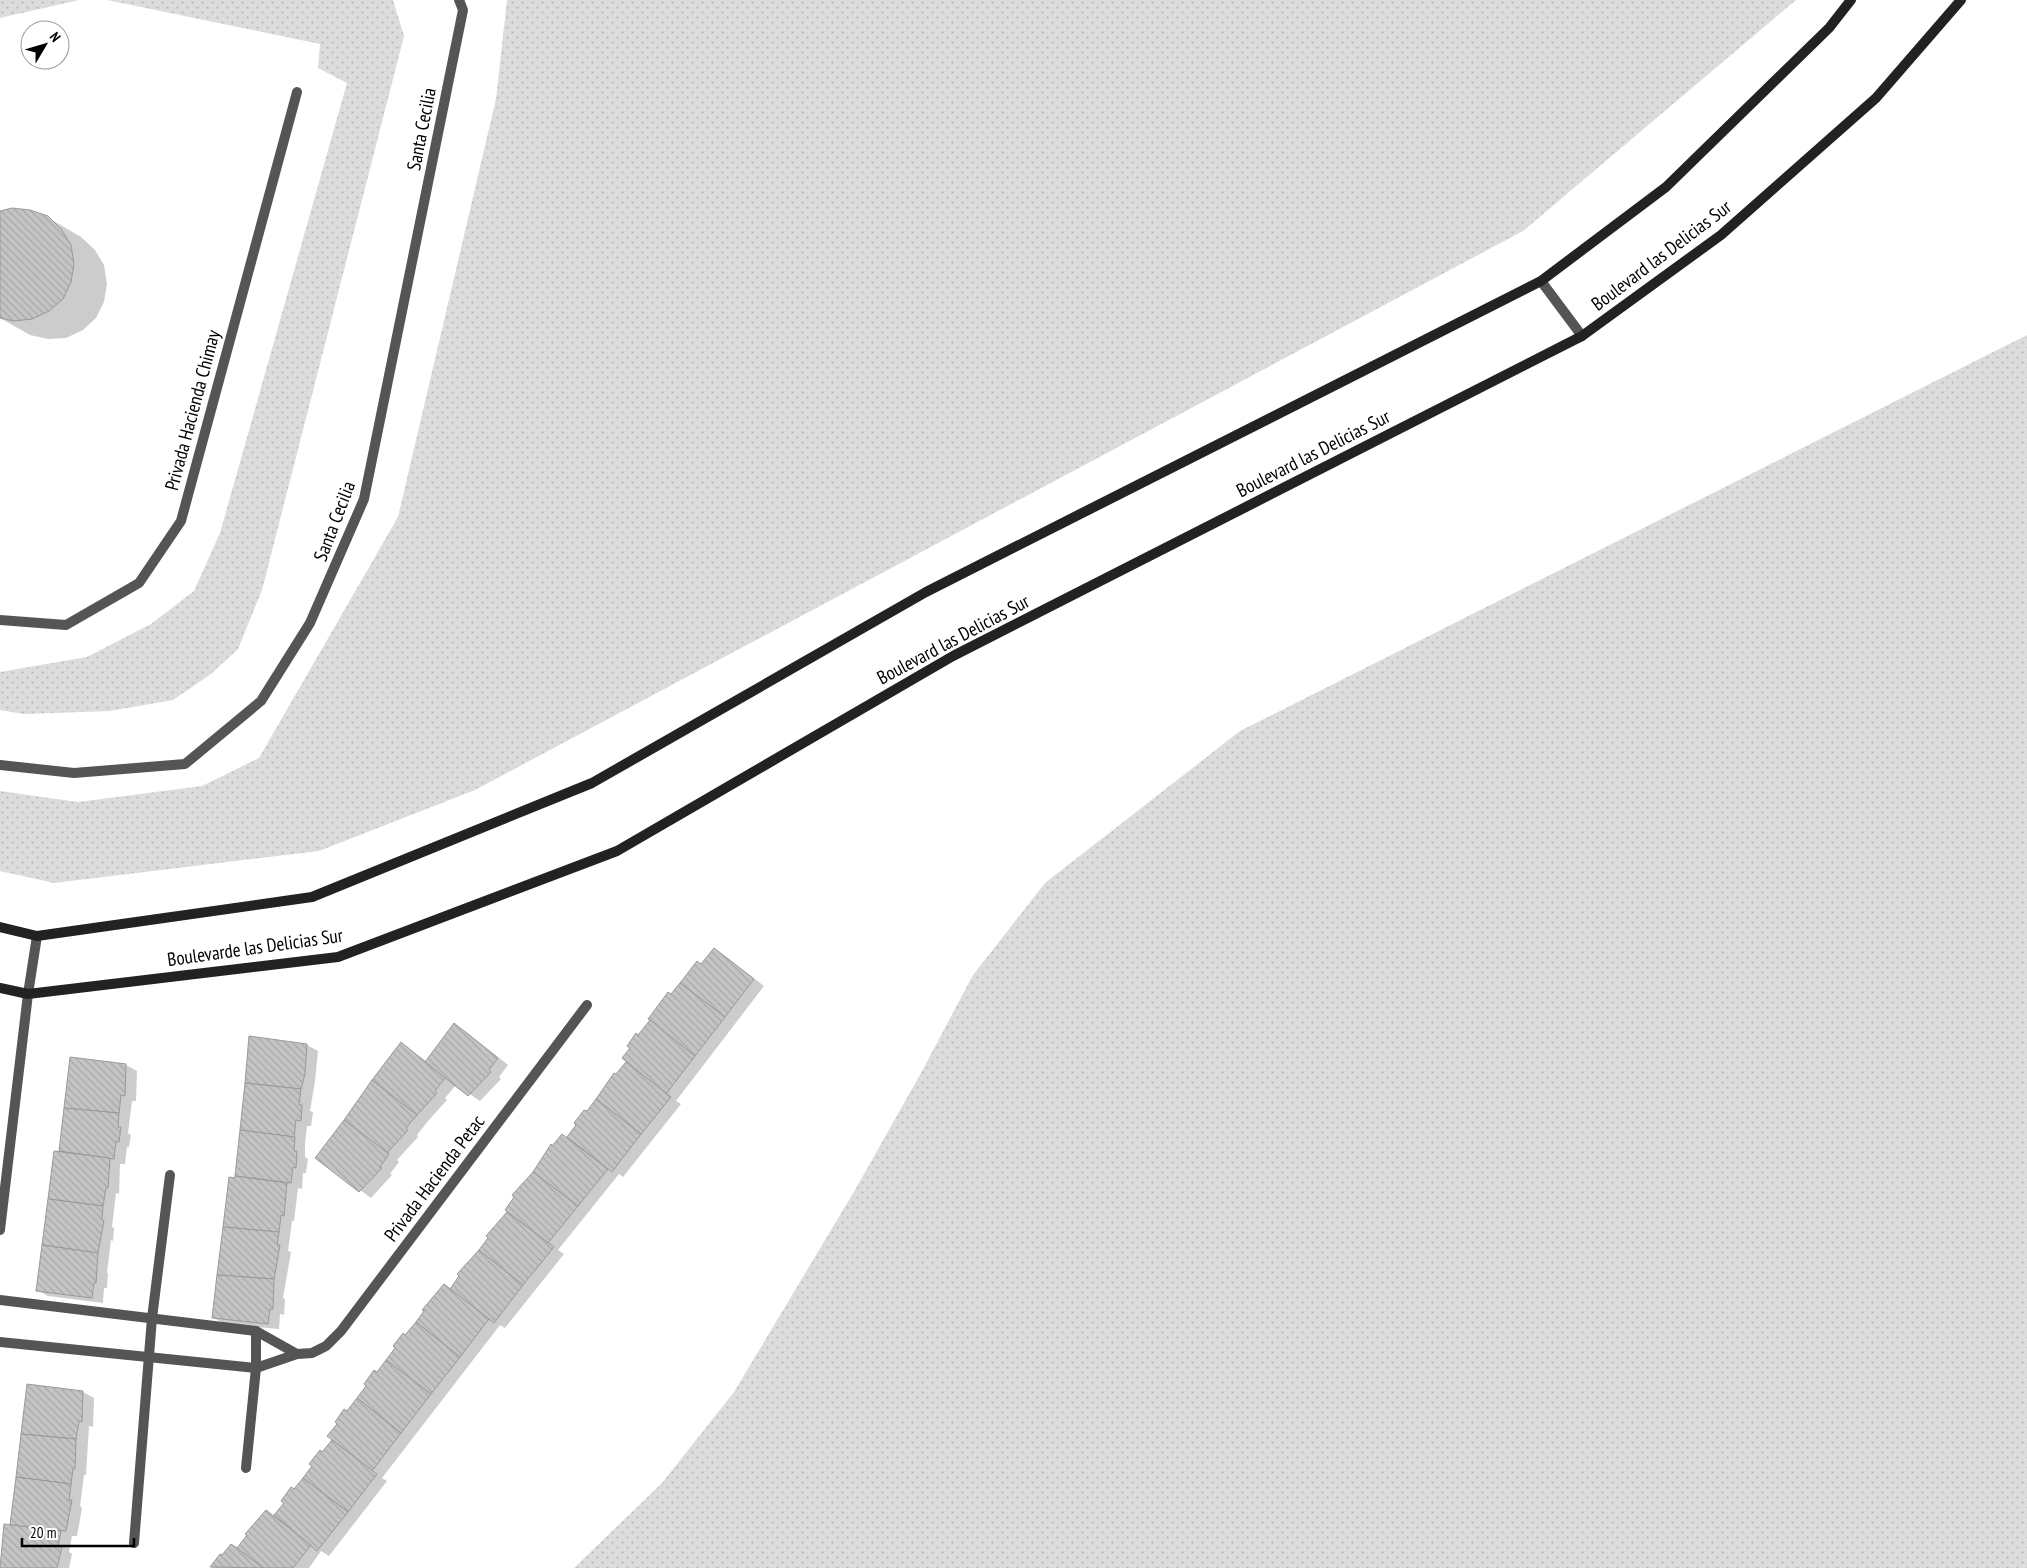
<svg xmlns="http://www.w3.org/2000/svg" width="2027" height="1568" viewBox="0 0 2027 1568" font-family="'PT Sans Narrow',sans-serif">
	<defs>
		<pattern id="grass-dots" width="8" height="8" patternUnits="userSpaceOnUse" patternTransform="scale(1.25)"><rect width="8" height="8" fill="#dcdcdc"/><path d="M2 2h.1M6 6h.1" fill="none" stroke="#bbb" stroke-width="1.8" stroke-linecap="round"/></pattern>
		<pattern id="building-back-hatch" width="6" height="6" patternUnits="userSpaceOnUse" patternTransform="scale(1.25)"><rect width="6" height="6" fill="#c4c4c4"/><path d="M-1 5l2 2M0 0l6 6M5-1l2 2" fill="none" stroke="#a7a7a7"/></pattern>
	</defs>
	<rect width="100%" height="100%" fill="#fff"/>
	<g fill="url(#grass-dots)">
		<polygon points="0,0 79,0 0,18"/>
		<polygon points="107,0 393,0 404,36 262,590 238,649 211,674 173,700 110,711 24,714 0,710 0,672 87,657 151,624 194,591 220,533 347,83 318,68 320,44"/>
		<polygon points="507,0 1796,0 1523,231 475,790 319,851 54,883 0,871 0,791 78,802 202,786 259,758 398,517 496,99"/>
		<polygon points="2027,335 2027,1568 574,1568 662,1483 734,1392 855,1190 921,1073 973,975 1045,883 1240,731"/>
	</g>
	<g fill="#0003">
		<polygon points="0,213 47,217 81,237 95,250 104,265 107,284 104,302 96,318 83,330 66,338 48,339 30,335 0,318"/>
		<polygon points="725,956 764,986 676,1101 681,1104 623,1177 619,1174 558,1250 564,1254 505,1328 500,1325 382,1478 387,1481 329,1556 321,1551 309,1568 212,1568 220,1556 223,1557 238,1549 266,1511 275,1516 333,1439 347,1413 417,1323 433,1297 435,1298 451,1289 490,1238 488,1236 509,1212 516,1197 513,1195 522,1184 524,1185 562,1135 568,1138 628,1062 639,1036 672,996 702,965"/>
		<polygon points="455,1025 465,1031 508,1065 499,1077 501,1079 480,1101 456,1085 445,1098 447,1100 428,1121 417,1135 418,1137 397,1160 399,1162 390,1174 392,1175 371,1198 317,1158 402,1043 427,1062"/>
		<polygon points="251,1038 307,1045 318,1051 315,1081 310,1111 313,1112 311,1126 307,1126 305,1143 305,1157 308,1159 306,1173 303,1173 302,1189 298,1188 294,1221 292,1221 288,1251 291,1252 283,1298 285,1299 284,1315 280,1314 279,1329 225,1324 214,1318 236,1179"/>
		<polygon points="71,1058 126,1065 137,1071 136,1101 132,1101 128,1133 131,1135 129,1147 127,1147 125,1164 120,1164 119,1194 116,1193 112,1227 114,1228 113,1241 111,1240 107,1273 108,1273 107,1288 104,1288 103,1303 48,1296 37,1290 60,1152"/>
		<polygon points="83,1392 94,1398 93,1427 89,1426 86,1475 84,1475 80,1506 82,1508 77,1536 72,1536 69,1552 72,1554 69,1568 1,1568 11,1526"/>
	</g>
	<g fill="url(#building-back-hatch)" stroke="#999">
		<polygon points="12,208 30,210 48,216 61,229 71,245 74,264 71,282 63,299 49,311 32,319 14,321 0,318 0,211"/>
		<polygon points="714,948 754,979 725,1017 680,983 697,961 701,964"/>
		<polygon points="680,983 725,1017 695,1056 648,1019 668,992 671,994"/>
		<polygon points="650,1020 695,1056 666,1094 622,1058 630,1048 627,1046 636,1033 638,1035"/>
		<polygon points="454,1023 498,1058 489,1070 491,1072 468,1096 425,1062"/>
		<polygon points="249,1036 307,1044 305,1074 301,1089 245,1083"/>
		<polygon points="401,1042 445,1078 435,1091 437,1093 417,1115 372,1080"/>
		<polygon points="70,1057 126,1064 125,1096 121,1095 119,1113 64,1108"/>
		<polygon points="626,1062 671,1097 641,1134 596,1099 614,1073 616,1074"/>
		<polygon points="372,1080 417,1115 406,1128 408,1130 387,1153 344,1120"/>
		<polygon points="245,1083 301,1089 299,1105 302,1105 301,1121 296,1120 294,1137 240,1130"/>
		<polygon points="596,1099 641,1134 612,1172 567,1137 576,1125 574,1123 584,1110 587,1111"/>
		<polygon points="64,1108 119,1113 118,1127 121,1127 119,1142 116,1141 114,1159 59,1151"/>
		<polygon points="344,1120 389,1154 380,1167 382,1168 359,1192 315,1158"/>
		<polygon points="240,1130 295,1137 294,1151 297,1151 296,1168 293,1167 291,1183 235,1176"/>
		<polygon points="562,1134 608,1169 578,1206 533,1172 551,1144 552,1146"/>
		<polygon points="54,1151 110,1158 108,1188 106,1188 103,1206 48,1199"/>
		<polygon points="533,1172 578,1206 548,1243 505,1210 514,1197 512,1195"/>
		<polygon points="235,1176 287,1183 284,1216 281,1215 279,1232 223,1227 229,1177 235,1178"/>
		<polygon points="48,1199 103,1206 102,1220 104,1221 98,1253 42,1245"/>
		<polygon points="507,1212 554,1247 523,1285 479,1250 488,1238 486,1236"/>
		<polygon points="223,1227 279,1232 277,1245 280,1245 274,1279 217,1275"/>
		<polygon points="42,1245 98,1253 96,1283 94,1283 92,1298 36,1291"/>
		<polygon points="479,1250 523,1285 494,1323 450,1289 459,1276 457,1274"/>
		<polygon points="217,1275 274,1279 273,1309 270,1309 268,1324 212,1318"/>
		<polygon points="444,1284 489,1319 460,1357 416,1322 424,1311 422,1310"/>
		<polygon points="416,1322 460,1357 431,1394 386,1360 395,1348 393,1346 403,1333 405,1335"/>
		<polygon points="386,1360 431,1394 401,1433 357,1398 366,1386 364,1384 374,1370 377,1372"/>
		<polygon points="27,1384 83,1391 82,1422 79,1421 76,1439 21,1434"/>
		<polygon points="357,1398 401,1433 372,1471 327,1436 337,1424 335,1422 344,1409 347,1411"/>
		<polygon points="21,1434 76,1439 75,1469 73,1469 71,1484 16,1477"/>
		<polygon points="332,1440 377,1474 348,1512 303,1478 312,1466 309,1464 320,1450 322,1452"/>
		<polygon points="16,1477 71,1484 69,1500 72,1500 66,1531 10,1525"/>
		<polygon points="303,1478 348,1512 317,1551 274,1515 284,1503 281,1501 291,1487 294,1489"/>
		<polygon points="266,1510 311,1545 293,1568 263,1568 237,1548 247,1535 245,1534"/>
		<polygon points="4,1524 61,1531 58,1547 62,1547 57,1568 0,1568"/>
		<polygon points="231,1544 237,1548 263,1568 210,1567 220,1554 222,1555"/>
	</g>
	<g fill="none" stroke-linecap="round" stroke-linejoin="round">
		<g stroke="#555" stroke-width="10">
			<polyline points="1541,281 1582,336"/>
			<polyline points="0,620 66,625 139,583 181,521 297,92"/>
			<polyline points="0,765 74,773 185,764 261,701 310,623 364,499 463,10 459,0"/>
			<polyline points="0,1230 28,994 37,936"/>
			<polyline points="0,1300 256,1331 297,1354"/>
			<polyline points="0,1342 256,1368 297,1354 312,1353 326,1346 341,1331 587,1005"/>
			<polyline points="246,1468 256,1368 256,1331"/>
			<polyline points="134,1543 152,1318 170,1175"/>
		</g>
		<g stroke="#222" stroke-width="10">
			<polyline points="0,927 37,936 312,897 592,783 926,592 1541,281 1666,187 1829,28 1851,0"/>
			<polyline points="0,988 28,994 338,957 617,851 953,656 1582,336 1721,235 1876,98 1961,0"/>
		</g>
	</g>
	<g text-anchor="middle" dominant-baseline="central" stroke-width="5" stroke-linejoin="round" paint-order="stroke">
		<g font-size="19" fill="#000" stroke="#fff">
			<text transform="translate(421 129) rotate(-79)">Santa Cecilia</text>
			<text transform="translate(1661 255) rotate(-37)">Boulevard las Delicias Sur</text>
			<text transform="translate(192 410) rotate(-75)">Privada Hacienda Chimay</text>
			<text transform="translate(1313 453) rotate(-27)">Boulevard las Delicias Sur</text>
			<text transform="translate(334 521) rotate(-69)">Santa Cecilia</text>
			<text transform="translate(953 639) rotate(-28)">Boulevard las Delicias Sur</text>
			<text transform="translate(255 947) rotate(-8)">Boulevarde las Delicias Sur</text>
			<text transform="translate(434 1178) rotate(-53)">Privada Hacienda Petac</text>
		</g>
	</g>
	<g transform="translate(45 45) rotate(52)"><circle r="24" fill="#ffffff" stroke="#999999"/>
	<path d="M0-4L9 19L0 12L-9 19Z" fill="#000000"/>
	<text y="-8" font-size="14" font-weight="bold" text-anchor="middle" fill="#000000">N</text>
	</g>
	<path d="M22 1538v8h112v-8" fill="none" stroke="#000000" stroke-width="2.5"/>
	<text x="30" y="1538" font-size="15" fill="#000000" stroke="#ffffff" stroke-width="4" paint-order="stroke">20 m</text>
</svg>
